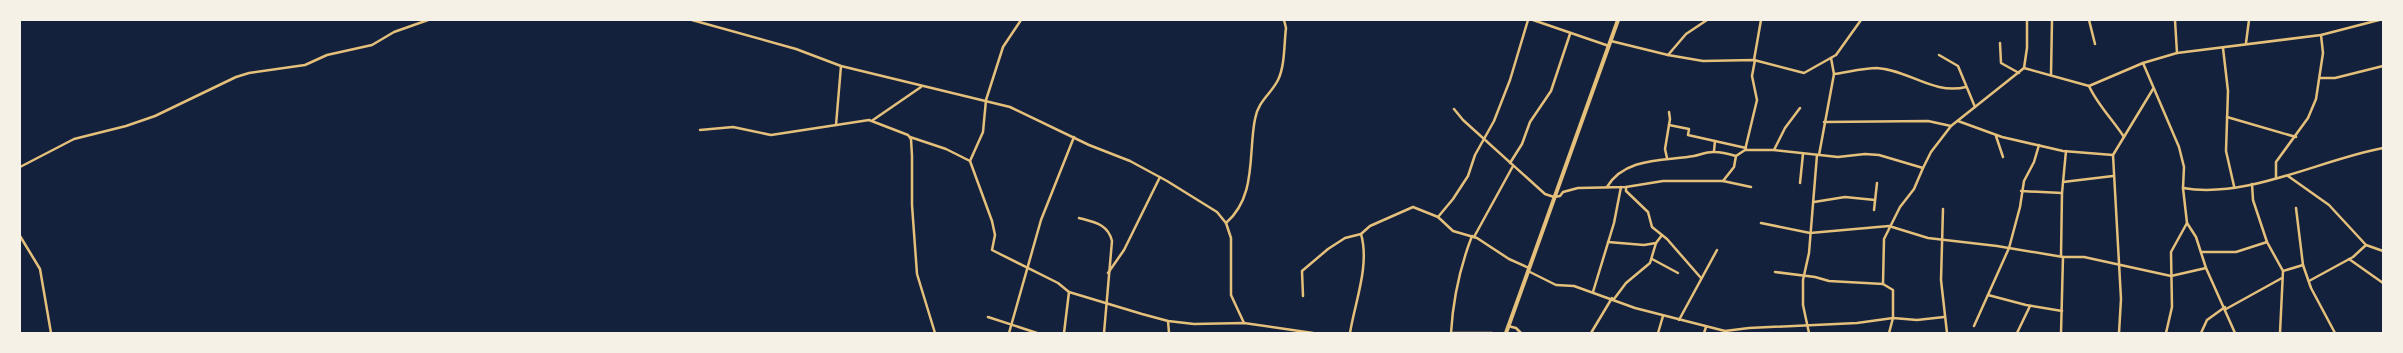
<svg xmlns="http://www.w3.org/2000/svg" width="2403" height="353" viewBox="0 0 2403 353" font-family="'Fira Sans Condensed',sans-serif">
	<rect width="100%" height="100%" fill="#14213d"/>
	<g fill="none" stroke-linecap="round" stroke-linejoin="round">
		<g stroke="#e5c07b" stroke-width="2.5">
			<polyline points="692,20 796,49 841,66 1010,107 1089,145 1130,161 1167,181 1217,212 1226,223 1231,238 1231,295 1244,323"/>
			<polyline points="1021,20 1003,47 986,100 983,132 970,161 992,221 995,235 992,250 1058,283 1069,292 1142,314 1168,321 1194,324 1244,323 1313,333"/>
			<polyline points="1533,20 1609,46"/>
			<polyline points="2089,20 2095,44"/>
			<polyline points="2175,20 2177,53"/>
			<polyline points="1611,41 1668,55 1703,61 1754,60 1804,73 1836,55 1861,20"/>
			<polyline points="2000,43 2001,63 2019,73"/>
			<polyline points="2246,43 2249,20"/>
			<polyline points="2223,48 2228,91 2226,151 2234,186"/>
			<polyline points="1668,55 1686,34 1707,20"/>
			<polyline points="1939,55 1958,66 1975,107"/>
			<polyline points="1754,60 1761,20"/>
			<polyline points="2143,63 2179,147 2184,167 2183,188 2187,223 2171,252 2172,307 2166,333"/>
			<polyline points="2024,68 2027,48 2027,20"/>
			<path d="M 1834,74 C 1848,72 1864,68 1877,68 C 1909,70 1933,95 1966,87"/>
			<polyline points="2051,75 2052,20"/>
			<polyline points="2320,78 2335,78 2383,66"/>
			<path d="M 2089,86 C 2097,104 2113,120 2124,137"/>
			<polyline points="1454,109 1463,120 1545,194 1554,197 1560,196 1563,192 1578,188 1626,187 1663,181 1723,181 1751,187"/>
			<polyline points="2227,117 2296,137"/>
			<polyline points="873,120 921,87"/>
			<polyline points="1958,121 2002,137 2063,151 2113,155"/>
			<polyline points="1824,122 1928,121 1951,126"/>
			<polyline points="836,125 841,66"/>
			<polyline points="1669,125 1689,129 1688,135 1746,148"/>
			<polyline points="700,130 733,127 771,135 869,120 908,135 911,139 912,156 912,205 917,274 935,333"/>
			<polyline points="1996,136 2003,157"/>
			<polyline points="910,137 946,149 970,161"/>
			<polyline points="1745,150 1774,150 1838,157 1865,154 1879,155 1923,168 1931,152 1951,126 2024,68 2089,86 2143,63 2177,53 2321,35 2379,20"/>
			<polyline points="1774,150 1785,128 1800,108"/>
			<polyline points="1714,151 1715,141"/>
			<polyline points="1819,155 1834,74 1831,58"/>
			<polyline points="1667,158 1665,149 1670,119 1669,112"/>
			<polyline points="1510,163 1522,144 1530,122 1551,91 1570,34"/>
			<polyline points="20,167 74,139 126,126 155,116 236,77 249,73 305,65 327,55 372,45 394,32 428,20"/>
			<polyline points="2288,176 2329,205 2366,245 2383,251"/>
			<polyline points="2276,178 2276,162 2308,118 2316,99 2323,53 2321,35"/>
			<polyline points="1723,181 1734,167 1736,156"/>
			<polyline points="2063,182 2113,176"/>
			<polyline points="1800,183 1803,154"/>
			<polyline points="2252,184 2253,200 2267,242 2283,271 2280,333"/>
			<path d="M 1607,187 C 1625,157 1664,161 1694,156 C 1700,155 1708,151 1715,152 C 1722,152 1729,154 1736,156 L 1745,150 L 1757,100 L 1752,76 L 1755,60"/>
			<polyline points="1626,187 1626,191 1648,212 1652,227 1667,239 1701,278"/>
			<path d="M 2183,188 C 2248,199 2319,160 2383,148"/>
			<polyline points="2021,191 2062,193"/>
			<polyline points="1814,202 1845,197 1875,200"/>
			<polyline points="2296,208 2303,265 2311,288 2335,333"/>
			<polyline points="1943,209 1941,280 1947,333"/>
			<polyline points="1874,210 1877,183"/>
			<polyline points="1438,217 1453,199 1468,176 1475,155 1494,121 1510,80 1528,20"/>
			<path d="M 1079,218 C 1094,222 1108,224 1112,241 L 1104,333"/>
			<path d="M 1226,223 C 1257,196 1248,154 1255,119 C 1258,101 1271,94 1278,80 C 1285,66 1284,44 1286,28 L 1284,20"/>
			<polyline points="1761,223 1810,233 1889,226 1928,238 1997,246 2063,257 2084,257 2171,276 2206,268"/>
			<polyline points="2187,223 2196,237 2206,268 2235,333"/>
			<polyline points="20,236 40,269 51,333"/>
			<polyline points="1474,237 1513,166"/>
			<polyline points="1608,242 1644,245 1656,243 1662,235"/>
			<polyline points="2201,252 2236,252 2267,242"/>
			<polyline points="2061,256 2062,193 2066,151"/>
			<polyline points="1652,259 1678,273"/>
			<polyline points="2349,259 2383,283"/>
			<polyline points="1528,271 1556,285 1574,286 1635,308 1725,331 1749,328 1857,323 1893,318 1917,320 1944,317"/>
			<polyline points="2283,271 2303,265"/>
			<polyline points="1775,272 1815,277 1829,281 1883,284 1893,290 1893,318 1889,333"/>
			<polyline points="1108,273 1124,250 1160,177"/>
			<polyline points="2309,281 2353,257 2366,245"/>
			<polyline points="1883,284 1884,239 1900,207 1914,189 1923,168"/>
			<polyline points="1593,292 1614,223 1621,187"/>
			<polyline points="1988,295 2026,305 2062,311"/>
			<polyline points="1303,296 1302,271 1328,249 1345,238 1361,234 1370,226 1413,207 1438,217 1453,231 1477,238 1509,259 1529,268"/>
			<polyline points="1614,299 1626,283 1650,263 1656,243"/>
			<polyline points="2226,309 2282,278"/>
			<polyline points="988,317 1037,333"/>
			<polyline points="1679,320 1717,250"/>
			<polyline points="1168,321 1169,333"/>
			<polyline points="1508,326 1516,328 1521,333"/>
			<polyline points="1974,326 2009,248 2020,207 2024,181 2034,162 2039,145"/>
			<polyline points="1009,333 1041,220 1074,137"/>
			<polyline points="1064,333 1069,292"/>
			<path d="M 1350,333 C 1355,302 1370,265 1361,234"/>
			<path d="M 1451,333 C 1453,300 1460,267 1472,236"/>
			<polyline points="1451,333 1492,333"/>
			<polyline points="1591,333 1612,298"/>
			<polyline points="1658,333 1663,316"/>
			<polyline points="1704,333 1706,327"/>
			<polyline points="1809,333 1803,305 1803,280 1809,253 1817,155"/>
			<polyline points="2017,333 2030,306"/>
			<polyline points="2061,333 2063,257"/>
			<polyline points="2119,333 2121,299 2113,155 2153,89"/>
			<polyline points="2201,333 2207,320 2225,307"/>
		</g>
		<polyline stroke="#e5c07b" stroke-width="4" points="1506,333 1618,20"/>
	</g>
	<rect width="2403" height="353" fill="none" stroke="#f6f1e7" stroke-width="42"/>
</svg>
